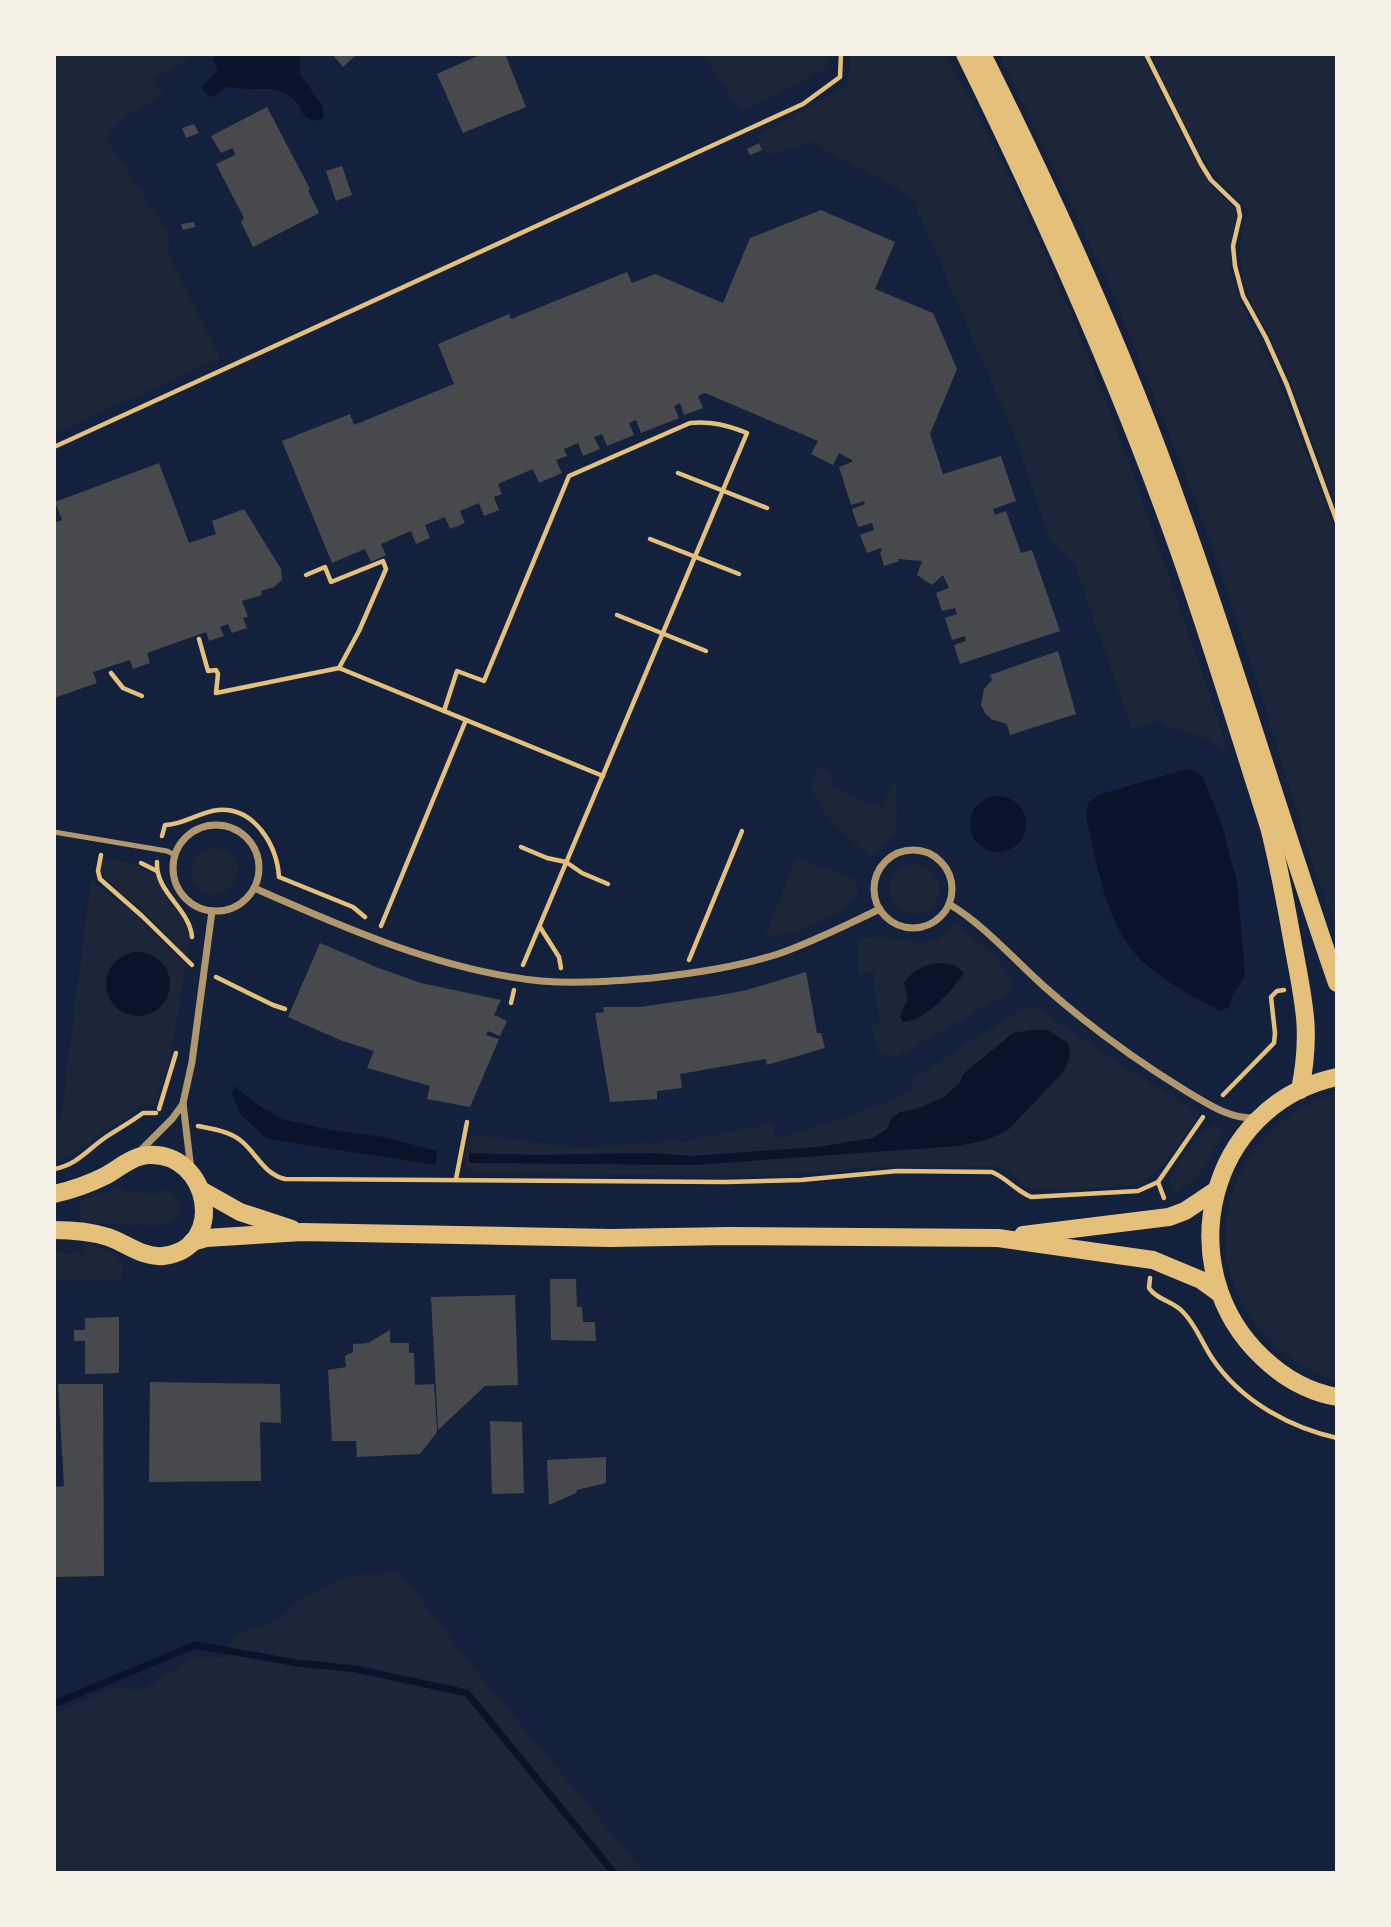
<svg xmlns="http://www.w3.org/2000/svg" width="1391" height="1927" viewBox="0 0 1391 1927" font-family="Signika,sans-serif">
	<rect width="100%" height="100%" fill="#14213d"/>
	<g fill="#1d2539" fill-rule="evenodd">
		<polygon points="54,54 197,54 154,78 163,95 122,119 106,138 169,234 168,254 220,358 54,433"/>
		<polygon points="703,54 832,54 826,68 741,112"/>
		<path d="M 848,54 L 945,54 C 1070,274 1149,515 1229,754 C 1210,740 1196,731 1172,729 L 1162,720 L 1131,728 L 1075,565 L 1049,539 L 1014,435 L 911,196 L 811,142 L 767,155 L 757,136 L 847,85 L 850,63 Z"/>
		<polygon points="999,54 1141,54 1193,158 1211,185 1236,209 1230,251 1231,271 1237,294 1276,374 1337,534 1337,928 1318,881 1262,698 1195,499 1109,284"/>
		<path d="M 1150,54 L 1337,54 L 1337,511 C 1321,465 1306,418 1287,373 C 1265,320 1221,273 1249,212 C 1238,194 1220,184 1209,167 C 1186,132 1169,92 1150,54 Z"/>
		<path d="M 819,767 L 834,775 L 830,786 L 881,808 L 893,782 L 896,783 L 897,832 L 870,856 C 853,841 809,807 812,782 C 813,777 816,772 819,767 Z"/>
		<circle cx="214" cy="871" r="23"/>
		<polygon points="103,858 128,861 158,876 169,903 188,922 190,930 187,957 147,915 104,877 101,871"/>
		<path d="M 796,858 L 855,879 L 859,891 C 856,895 853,902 849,905 C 833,918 784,939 765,935 Z"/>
		<circle cx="914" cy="889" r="25"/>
		<path d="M 91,881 L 137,916 L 186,966 L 170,1062 L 155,1104 L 140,1106 C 131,1118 120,1121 108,1129 C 89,1141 75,1155 54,1163 L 54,1119 L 61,1119 Z"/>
		<path d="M 955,923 L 997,958 L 1015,987 L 1012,991 L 898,1056 L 888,1056 L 879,1053 L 870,1026 L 880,1023 L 873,971 L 859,974 C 857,962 854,948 862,939 C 898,930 926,962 955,923 ZM 905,991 L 936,1005 L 901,1011 L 908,999 Z"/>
		<path d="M 1037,1007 L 1121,1065 L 1200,1113 C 1182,1138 1165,1171 1136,1185 L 1075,1190 L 1029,1189 L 1021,1184 L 1014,1175 L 996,1166 L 872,1167 L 771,1175 L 473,1173 C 460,1163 467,1148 472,1135 L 579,1148 L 690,1140 L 772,1124 L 777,1139 L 854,1115 L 915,1090 L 910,1080 L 1021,1009 ZM 1032,1030 L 1048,1030 L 1065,1070 L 1007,1130 L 986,1140 L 958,1146 L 693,1165 L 469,1162 L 539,1155 L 613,1153 L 692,1156 L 727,1154 L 818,1147 L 873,1138 L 887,1129 L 891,1119 L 900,1112 L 917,1109 L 944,1097 L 1013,1033 Z"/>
		<path d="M 1337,1094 L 1337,1381 C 1232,1347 1189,1229 1261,1142 C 1280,1119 1308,1101 1337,1094 Z"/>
		<path d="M 1213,1123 L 1225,1130 C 1212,1154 1200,1182 1174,1194 C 1161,1169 1199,1140 1213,1123 Z"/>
		<path d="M 121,1188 L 126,1192 L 158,1194 L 164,1189 C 189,1198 185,1222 160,1226 L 80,1222 L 80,1200 Z"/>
		<polygon points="85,1242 111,1252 123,1263 121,1280 54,1280 54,1251 83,1254"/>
		<polygon points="400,1573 485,1682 645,1873 54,1873 54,1714 112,1688 142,1690 194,1657 228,1658 235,1635 278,1621 298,1600 351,1576"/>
	</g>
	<g fill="#0b132b">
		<path d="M 217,54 L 300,54 L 300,74 L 323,107 L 324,117 C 320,120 315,122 309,119 C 302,116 301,107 296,102 C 279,86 269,89 250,89 C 231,89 229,81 214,97 L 206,94 L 202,87 L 218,70 L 212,59 Z"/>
		<path d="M 1187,769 L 1198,772 L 1204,780 L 1221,822 L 1237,882 L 1245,977 L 1234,993 L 1229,1007 L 1221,1011 C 1195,998 1165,982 1143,962 C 1105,926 1098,866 1086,817 L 1088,803 L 1098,795 Z"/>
		<circle cx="998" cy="824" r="28"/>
		<circle cx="138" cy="984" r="32"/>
		<path d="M 941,963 L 955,965 L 964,973 C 951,992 928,1019 903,1022 L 900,1016 L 908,999 L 904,983 C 914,969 924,964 941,963 Z"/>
		<polygon points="1032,1030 1048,1030 1068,1043 1070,1056 1065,1070 1007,1131 986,1140 958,1146 693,1165 469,1163 469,1153 539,1155 654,1153 692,1156 818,1147 873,1138 887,1129 891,1119 900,1112 917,1109 944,1097 960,1083 963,1074 1013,1033"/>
		<polygon points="234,1086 261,1107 283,1119 331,1130 383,1137 437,1151 436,1165 267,1139 240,1114 232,1093"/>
	</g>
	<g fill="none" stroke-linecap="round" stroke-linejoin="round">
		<polyline stroke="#0b132b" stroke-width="7" points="54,1704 195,1645 297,1663 356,1669 467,1693 614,1873"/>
	</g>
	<g fill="#48494c">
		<polygon points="332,54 357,54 343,67"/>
		<polygon points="482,54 505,54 526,107 463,133 437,74"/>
		<polygon points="267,107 310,189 308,190 319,213 253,247 241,222 244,218 216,164 235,155 233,148 221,153 211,136"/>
		<polygon points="194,124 199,133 186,138 182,128"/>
		<polygon points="759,143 762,150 750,155 747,149"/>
		<polygon points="342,166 352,195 336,201 326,171"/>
		<polygon points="821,210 895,242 875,289 933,313 957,369 930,434 943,474 1001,456 1016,501 993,509 995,515 1006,511 1021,553 1032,550 1060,631 960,664 954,645 966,641 965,636 952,640 945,618 957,614 955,608 942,611 936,593 949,588 943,575 932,585 917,575 922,561 898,559 899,561 884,566 880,552 882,551 881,548 867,553 860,535 874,530 872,523 858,527 852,509 865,504 864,501 851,505 839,467 852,462 852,460 839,453 833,465 811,454 818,441 705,393 698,396 703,408 684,415 680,403 674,406 679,418 641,433 636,420 629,423 634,435 607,446 602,434 594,437 600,449 583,456 578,443 564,449 567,456 556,460 562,473 539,483 533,469 498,484 502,494 494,497 499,510 484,516 479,503 460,511 465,523 450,529 445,517 425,525 430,538 416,544 411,531 381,544 386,555 371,562 365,549 332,563 282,441 350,414 354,425 454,384 438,344 509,314 511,319 627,272 632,283 655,274 723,303 750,238"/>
		<polygon points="194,222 195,227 183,230 181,224"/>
		<polygon points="159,463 189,543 216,534 212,521 244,509 281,569 282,580 274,587 261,591 262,595 242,601 248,617 243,618 247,628 232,633 228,624 220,627 224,636 209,641 206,632 147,653 150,663 133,669 130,660 93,672 97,683 54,698 54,523 62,520 55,502"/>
		<polygon points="1058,651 1076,714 1010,735 1007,724 991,719 985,713 981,705 984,689 992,680 990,675"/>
		<polygon points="320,943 376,967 421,983 501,1000 494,1015 507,1021 500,1036 488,1031 486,1035 499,1039 470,1107 427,1099 430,1086 367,1068 374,1051 340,1040 288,1017"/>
		<polygon points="806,972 817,1033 821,1033 825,1048 767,1065 766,1059 680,1074 682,1088 657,1091 657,1099 610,1102 595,1013 604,1012 603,1007 640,1007 715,996 747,990"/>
		<polygon points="550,1279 576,1279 577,1307 582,1307 583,1322 595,1322 596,1341 551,1340"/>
		<polygon points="515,1295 518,1385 485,1386 438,1430 431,1297"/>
		<polygon points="119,1317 119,1373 85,1374 85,1341 74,1341 74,1330 85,1330 85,1318"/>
		<polygon points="390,1330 390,1343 409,1343 409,1353 414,1353 415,1385 434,1384 437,1432 420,1454 357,1457 356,1441 332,1441 328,1370 346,1367 345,1356 353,1352 353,1344 368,1343"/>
		<polygon points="150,1382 280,1384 281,1423 260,1422 261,1481 149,1482"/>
		<polygon points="58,1384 103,1384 104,1576 54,1577 54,1487 64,1486"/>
		<polygon points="490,1421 522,1422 524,1493 492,1494"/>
		<polygon points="606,1457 606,1483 577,1490 576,1493 549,1505 547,1460"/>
	</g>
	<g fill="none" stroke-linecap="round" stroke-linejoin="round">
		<g stroke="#e5c07b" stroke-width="4.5">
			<polyline points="1146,54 1201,164 1211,180 1238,206 1240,216 1233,246 1235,266 1243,296 1266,338 1287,385 1337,522"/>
			<polyline points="54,447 803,104 840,77 841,54"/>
			<polyline points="678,473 767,508"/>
			<polyline points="650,539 739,574"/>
			<polyline points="306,575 325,567 331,582 383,561 386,569 359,631 339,668"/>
			<polyline points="617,615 706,651"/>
			<polyline points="199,639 208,671 216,670 218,674 216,693 339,668 603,776"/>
			<polyline points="111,673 123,688 142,696"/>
			<path d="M 444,711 L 457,671 L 484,681 L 569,476 L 690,423 C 711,421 727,425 747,433 L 523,965"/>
			<path d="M 162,836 L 165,825 C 183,825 199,812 218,810 C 255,807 277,846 279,877 L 353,907 L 365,917"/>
			<polyline points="521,847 547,858 566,862 582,873 608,884"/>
			<polyline points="101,855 98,871 100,879 142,916 192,965"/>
			<path d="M 157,862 C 155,892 190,909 192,937"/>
			<polyline points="141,863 157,871"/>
			<polyline points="381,926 466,720"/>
			<polyline points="540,927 559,957 561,968"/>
			<polyline points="689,960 742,831"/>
			<polyline points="216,977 273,1005 285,1009"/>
			<polyline points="511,1003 514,990"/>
			<polyline points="1223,1095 1274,1043 1275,1033 1271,997 1277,991 1284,990"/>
			<polyline points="159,1109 176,1053"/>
			<path d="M 198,1126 C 212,1129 228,1131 240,1140 C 257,1153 262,1173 285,1179 L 726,1182 L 801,1180 L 897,1171 L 992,1172 C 1008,1179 1015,1190 1031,1197 L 1138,1191 L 1158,1182"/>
			<path d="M 54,1169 C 77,1165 87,1150 106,1137 C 118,1129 131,1122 143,1113 L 156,1113"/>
			<polyline points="456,1179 467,1122"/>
			<polyline points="1164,1198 1158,1182 1203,1117"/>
			<path d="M 1150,1278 L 1149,1288 C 1157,1300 1173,1301 1183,1312 C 1196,1325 1202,1343 1212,1358 C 1240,1400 1288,1427 1337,1438"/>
		</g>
		<polyline stroke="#b1986c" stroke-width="5" points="54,832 167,851 175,855"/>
		<g stroke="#b1986c" stroke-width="7">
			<circle cx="216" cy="868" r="43"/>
			<circle cx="913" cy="889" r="39"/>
			<path d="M 254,888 C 344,928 442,971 541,981 C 578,984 616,981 652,978 C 695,973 737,967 778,954 C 813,942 846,925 880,909"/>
			<path d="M 949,904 C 986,926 1015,961 1047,989 C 1090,1027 1137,1061 1186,1091 C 1208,1104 1229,1119 1255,1118"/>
			<polyline points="139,1152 172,1119 183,1104"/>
			<polyline points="191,1170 183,1103 192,1062 212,911"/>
		</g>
		<g stroke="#e5c07b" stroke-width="18">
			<path d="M 965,54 C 1044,214 1117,377 1177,545 C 1210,638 1239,733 1269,827 C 1280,869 1287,912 1295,955 C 1305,1008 1311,1035 1300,1090"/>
			<path d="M 982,54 C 1047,185 1109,319 1160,456 C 1225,629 1276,808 1337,983"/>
			<path d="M 1337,1077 C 1207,1105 1168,1269 1263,1358 C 1283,1377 1309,1392 1337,1397"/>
			<polyline points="201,1190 240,1212 292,1229"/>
			<path d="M 54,1194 C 72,1190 89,1184 105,1176 C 118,1169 132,1156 148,1155 C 210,1151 228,1249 163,1256 C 143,1258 126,1243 108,1237 C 92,1232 71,1230 54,1230"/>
			<polyline points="1023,1235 1169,1217 1185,1211 1215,1191"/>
			<polyline points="192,1242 206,1238 302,1232 610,1238 730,1236 998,1238 1153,1260 1201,1280 1219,1293"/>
		</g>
	</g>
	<rect width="1391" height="1927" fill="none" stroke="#f6f1e7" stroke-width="112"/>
</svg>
